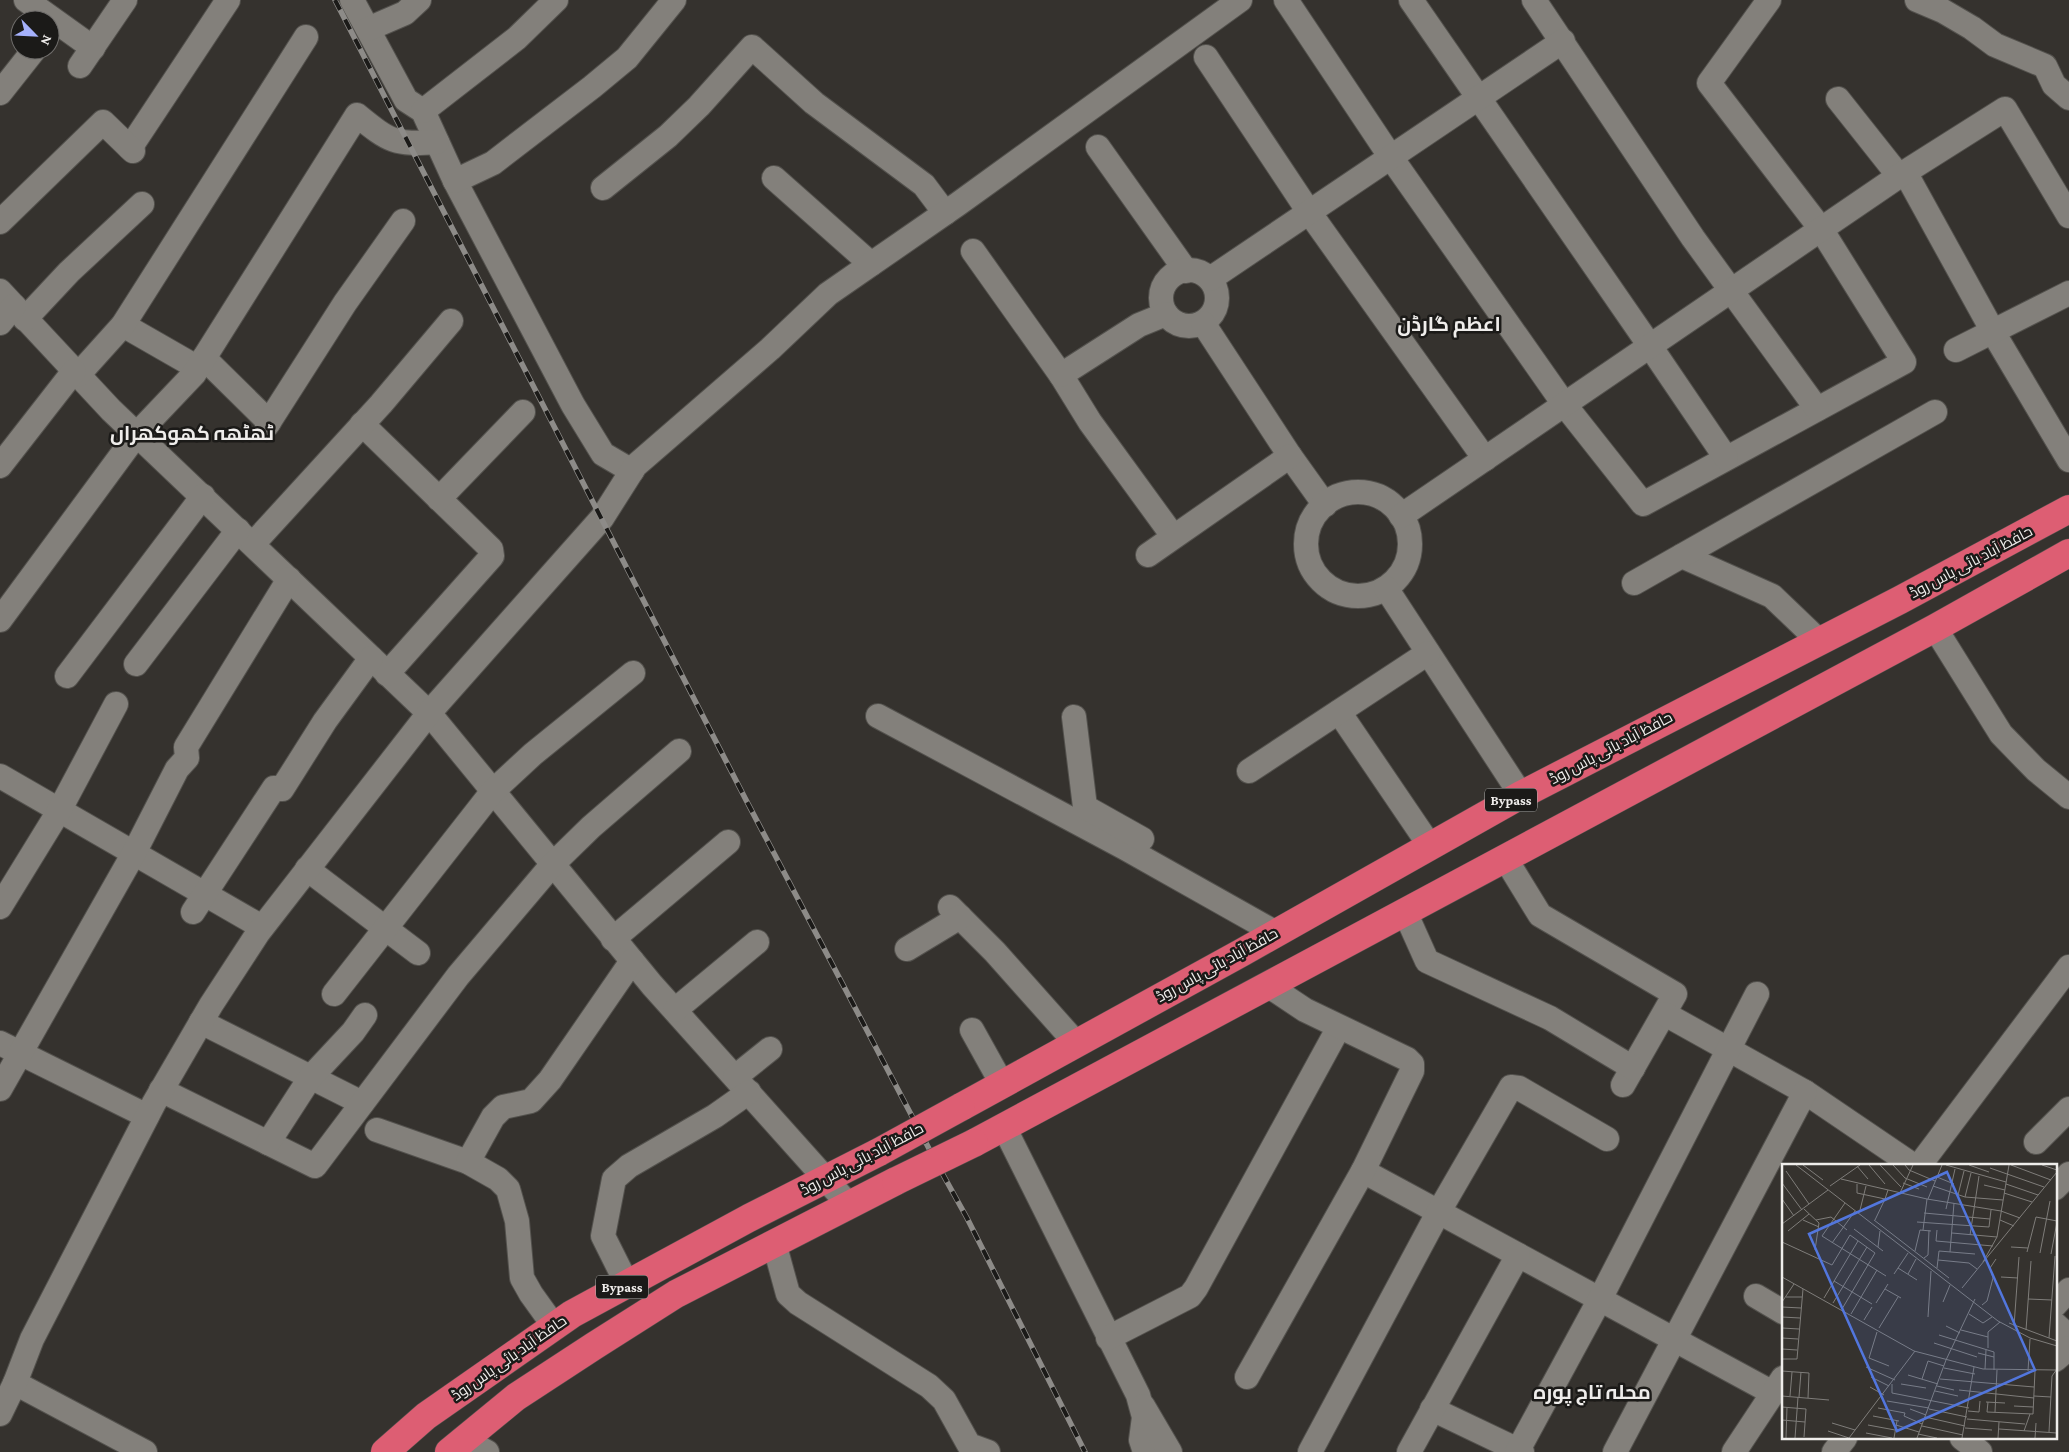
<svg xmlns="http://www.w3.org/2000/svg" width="2069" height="1452" viewBox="0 0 2069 1452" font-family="'Crimson Pro',Cairo,serif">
	<rect width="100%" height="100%" fill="#35322e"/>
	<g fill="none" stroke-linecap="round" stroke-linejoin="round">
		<g stroke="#53514d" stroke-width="26">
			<g id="minor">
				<polyline points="26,0 93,48"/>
				<polyline points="352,0 406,100 423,111 455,181 573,405 603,454 632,471"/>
				<polyline points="1286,0 1390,156 1564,404 1643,504 1904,362 1821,229 1709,83 1769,0"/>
				<polyline points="1411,0 1650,346 1726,458"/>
				<polyline points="1534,0 1693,238 1817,409"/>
				<polyline points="1917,0 1943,11 1972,28 1995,45 2045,66 2054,85 2069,98"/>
				<polyline points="368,29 405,13 419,0"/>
				<polyline points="1206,57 1309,212 1485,459"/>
				<polyline points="80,66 125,0"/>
				<polyline points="0,93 34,50"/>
				<polyline points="1838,99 1899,176"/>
				<polyline points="423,111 517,38 556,0"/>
				<polyline points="1098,147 1186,271"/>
				<polyline points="130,148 228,0"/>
				<polyline points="1905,172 1996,337 2069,460"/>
				<polyline points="774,178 871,264"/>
				<polyline points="455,181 493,163 592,87 627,58 674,0"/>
				<polyline points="603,188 668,136 699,106 752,47 814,103 924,185 945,213"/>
				<polyline points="0,222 103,122 133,151"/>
				<polyline points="973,251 1061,375 1090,422 1173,536"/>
				<circle cx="1189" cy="298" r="28"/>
				<polyline points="1210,279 1563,41"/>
				<polyline points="0,291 111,410 429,713 652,985 849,1205"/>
				<polyline points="25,319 69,272 142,204"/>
				<polyline points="0,323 14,306"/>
				<polyline points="1203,323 1290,456 1325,505"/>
				<polyline points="123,325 198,368"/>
				<polyline points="1956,350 2069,293"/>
				<polyline points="204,358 269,422"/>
				<polyline points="78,375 123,325 306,37"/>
				<polyline points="1061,375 1139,325 1166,314"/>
				<polyline points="362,424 491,549 492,556 387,674"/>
				<polyline points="267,425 345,303 403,221"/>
				<polyline points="0,466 74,371"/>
				<circle cx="1358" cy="544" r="52"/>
				<polyline points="439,499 523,412"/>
				<polyline points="1401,516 1899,176 2005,109 2069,216"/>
				<polyline points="253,544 381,404 451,321"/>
				<polyline points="1148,555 1290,456"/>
				<polyline points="1682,556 1772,596 1819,641"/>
				<polyline points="1634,583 1935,412"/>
				<polyline points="1386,588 1521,795"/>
				<path d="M 0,620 L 137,434 L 194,374 L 357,115 C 390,142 395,145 437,142"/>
				<polyline points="1935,628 2001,734 2036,770 2069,797"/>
				<polyline points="136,664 238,530"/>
				<polyline points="67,676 203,496"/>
				<polyline points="1339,712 1430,846"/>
				<polyline points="878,716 1125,848 1276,933"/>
				<polyline points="1074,717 1085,807 1142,839"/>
				<polyline points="1249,771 1428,653"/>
				<polyline points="0,776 262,927"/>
				<polyline points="1505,858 1540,915 1675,994 1623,1085"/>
				<polyline points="307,869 418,953"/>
				<polyline points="0,907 59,811 116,704"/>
				<polyline points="950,907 995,952 1076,1043"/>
				<polyline points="193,912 274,788 282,789 325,721 371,658"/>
				<polyline points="1405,912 1427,961 1550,1018 1633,1068"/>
				<polyline points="613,939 728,842"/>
				<polyline points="907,949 960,917"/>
				<polyline points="334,994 493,791 533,754 633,673"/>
				<polyline points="675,1010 757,942"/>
				<polyline points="1665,1014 1805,1092 1914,1166"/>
				<polyline points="201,1022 362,1103"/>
				<polyline points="972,1030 1002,1084"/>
				<polyline points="0,1043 147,1116"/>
				<polyline points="735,1077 770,1049"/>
				<polyline points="0,1089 134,853 177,769 187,758 186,747 289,579"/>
				<polyline points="161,1090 315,1166 458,976 552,865 591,827 679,751"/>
				<polyline points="1005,1129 1138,1395 1144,1417 1141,1440 1145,1452"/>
				<polyline points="377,1130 468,1162 498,1179 508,1189 517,1221 522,1278 531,1294 554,1326"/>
				<polyline points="2036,1142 2069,1109"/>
				<polyline points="268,1143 310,1078 353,1032 365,1015"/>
				<polyline points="468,1162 493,1117 503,1107 531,1101 550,1080 632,961"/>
				<polyline points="1919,1166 2069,967"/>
				<polyline points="1363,1171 1773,1393"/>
				<polyline points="2055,1188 2069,1174"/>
				<polyline points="774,1243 788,1294 798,1303 929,1386 944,1400 969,1445 988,1452"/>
				<polyline points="627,1284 603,1236 614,1179 629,1166 715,1116 749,1092"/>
				<polyline points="1756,1296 1783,1312"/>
				<polyline points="2055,1305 2069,1290"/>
				<polyline points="2055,1324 2069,1337"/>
				<polyline points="1108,1338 1190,1296 1196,1288 1339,1027"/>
				<polyline points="2055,1360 2069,1348"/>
				<polyline points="1247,1377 1363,1171 1412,1071 1412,1064 1407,1059 1305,1010 1269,986"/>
				<polyline points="15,1383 145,1452"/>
				<polyline points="1143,1406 1170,1452"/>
				<polyline points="1432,1409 1522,1452"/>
				<polyline points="0,1414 15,1383 32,1339 154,1103 211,1005 258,933 429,713 602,518 635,466 770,349 828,294 958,204 1240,0"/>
				<polyline points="1962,1438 1980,1452"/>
				<polyline points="463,1439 487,1452"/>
				<polyline points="1310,1452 1438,1213 1511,1087 1519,1088 1607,1139"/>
				<polyline points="1409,1452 1518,1255"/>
				<polyline points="1517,1452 1600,1299 1757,994"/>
				<polyline points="1615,1452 1805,1092"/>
				<polyline points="1734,1452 1783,1378"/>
				<polyline points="1834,1452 1845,1438"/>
			</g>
		</g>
		<g stroke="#53514d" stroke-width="29">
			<g id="highway">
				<polyline points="961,1107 1241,953 1521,795 1900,600 2069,509"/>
				<polyline points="974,1143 1935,628 2069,553"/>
				<polyline points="385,1452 426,1416 572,1314 749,1218 879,1152"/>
				<polyline points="449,1452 516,1397 594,1346 676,1294 896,1181"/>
			</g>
		</g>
		<use href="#minor" stroke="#83807b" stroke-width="24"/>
		<use href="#highway" stroke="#dd5e73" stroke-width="28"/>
		<g stroke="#8d8b88" stroke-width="5.5">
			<polyline id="rail" points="335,0 745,798 936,1162 967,1218 1085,1452"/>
		</g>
		<use href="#rail" stroke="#1b1a18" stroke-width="4" stroke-dasharray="11" stroke-linecap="butt"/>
		<g stroke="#53514d" stroke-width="29" stroke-linecap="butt">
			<g id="highway-bridge">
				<polyline points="879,1152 961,1107"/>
				<polyline points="896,1181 974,1143"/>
			</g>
		</g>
		<use href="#highway-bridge" stroke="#dd5e73" stroke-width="28"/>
	</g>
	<g text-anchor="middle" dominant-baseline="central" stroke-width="5" stroke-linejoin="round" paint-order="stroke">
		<g fill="#1b1a18" stroke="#afaeac" stroke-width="1">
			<rect x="1485" y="788.5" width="52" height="23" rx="4"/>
			<rect x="596" y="1275.5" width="52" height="23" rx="4"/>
		</g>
		<g font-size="14" font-weight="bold" fill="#efedeb">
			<text x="1511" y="800">Bypass</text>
			<text x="622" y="1287">Bypass</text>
		</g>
		<g font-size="15" fill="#efedeb" stroke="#1b1a18">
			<text transform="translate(1971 562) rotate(-28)">حافظ آباد بائی پاس روڈ</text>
			<text transform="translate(1611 748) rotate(-28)">حافظ آباد بائی پاس روڈ</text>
			<text transform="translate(1217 965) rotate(-29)">حافظ آباد بائی پاس روڈ</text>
			<text transform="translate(862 1159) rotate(-28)">حافظ آباد بائی پاس روڈ</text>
			<text transform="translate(509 1358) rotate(-35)">حافظ آباد بائی پاس روڈ</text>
		</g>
		<g font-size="20" font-weight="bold" fill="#efedeb" stroke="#1b1a18">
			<text x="1449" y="324">اعظم گارڈن</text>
			<text x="192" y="433">ٹھٹھہ کھوکھراں</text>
			<text x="1592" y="1392">محلہ تاج پورہ</text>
		</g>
	</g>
	<g transform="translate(1782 1164)">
		<rect width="275" height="275" fill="#35322e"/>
		<path fill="none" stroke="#7f7d7a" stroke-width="1" d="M 14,1 L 216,157 L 248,174 L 275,182M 21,1 L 41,16M 87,1 L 103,20M 98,1 L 119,23M 111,1 L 123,14 L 145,23M 123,1 L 127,6 L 153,17M 164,1 L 224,18M 187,1 L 207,8M 229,1 L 269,16M 260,1 L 275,6M 75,2 L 86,15M 208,4 L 262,23M 4,7 L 27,40M 155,13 L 172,20M 59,15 L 145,35 L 219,47 L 238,54M 0,19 L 20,46M 121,19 L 137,25M 75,20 L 75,29 L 103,35 L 106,26M 224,20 L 256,31M 202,21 L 223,26M 48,22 L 78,1M 151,22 L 183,33 L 221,36M 118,29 L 131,1M 222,29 L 250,38M 176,31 L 182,7M 183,33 L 189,9M 0,35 L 12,52M 146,35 L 160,1M 63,39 L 40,72 L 104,112M 22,45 L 37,59 L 33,86M 164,45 L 173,5M 78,46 L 84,22M 142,49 L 208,55M 21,56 L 37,63M 34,56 L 49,53 L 65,66M 92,56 L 167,114M 93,56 L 103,35M 218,56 L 232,62M 135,58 L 207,63 L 209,46M 0,60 L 46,26M 72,65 L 101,87M 141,66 L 145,35M 155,66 L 154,77 L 211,82M 6,67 L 27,50M 170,69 L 215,73M 188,71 L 197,12M 0,78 L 50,101 L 68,71 L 93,89 L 60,145M 50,79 L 73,47M 96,83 L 98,67M 229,83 L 246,84M 133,87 L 138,66 L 149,67M 168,88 L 172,39M 245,88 L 254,53 L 275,57M 258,89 L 268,37M 269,90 L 275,58M 142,94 L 146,91 L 147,66M 156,96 L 187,99 L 195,105M 201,98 L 215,73 L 227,1M 116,104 L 135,116M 155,104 L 157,87 L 193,90M 112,110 L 126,89M 126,110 L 134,95M 0,113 L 132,187 L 201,205 L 274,206M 219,113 L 236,114M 52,117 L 90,140M 180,124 L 275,8M 103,125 L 119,134M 4,133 L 20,133M 42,134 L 76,77M 246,135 L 270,136M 0,138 L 12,120M 161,138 L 168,121M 51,139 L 85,83M 94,139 L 106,120M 200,141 L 205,137 L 211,114 L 208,104 L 214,95M 0,143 L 19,144M 69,150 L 95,106M 187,150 L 201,159 L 210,153M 0,153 L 18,154M 146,153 L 149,107M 82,156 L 90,143M 227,159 L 275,177M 164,162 L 178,169M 232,162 L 237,93M 0,164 L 17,165M 97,164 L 116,133M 179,166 L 206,173M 244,166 L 249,97M 95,168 L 87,194 L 107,202M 157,171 L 212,188 L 212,206M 0,174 L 16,175M 267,174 L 273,92M 152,179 L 195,193M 206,184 L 206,168 L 218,158M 0,185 L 15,186M 196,189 L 212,193M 0,195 L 15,195 L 21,125M 84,203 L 113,216M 162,204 L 193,210M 203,205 L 204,186M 0,207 L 27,209 L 26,234M 246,207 L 248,175M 126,211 L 156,220M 89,213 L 107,222M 140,215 L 146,197 L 162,202M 158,215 L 252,223M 110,220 L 110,229 L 187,244M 119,220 L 144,224M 155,222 L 172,226M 88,223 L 102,231M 177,226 L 252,234M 153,227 L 176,232M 0,232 L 47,236M 8,232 L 10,208M 252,232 L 269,233M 17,233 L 19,208M 105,237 L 147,244M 204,238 L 223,239M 206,238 L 205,248 L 251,250 L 253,207M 232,242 L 251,243M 0,243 L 24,245 L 22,273M 96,244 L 123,249M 128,245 L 144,251M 147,245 L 185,253M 186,247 L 197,248 L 198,237M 213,248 L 215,206M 123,249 L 122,252 L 140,260M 91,252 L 117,257M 143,253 L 183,262M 185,255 L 243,260M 0,256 L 23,258M 50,259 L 73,266M 86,261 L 113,266M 114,261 L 137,268M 140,262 L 181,271M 183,264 L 210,266M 217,265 L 275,269M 46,267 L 67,274M 242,267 L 248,250M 267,268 L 270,212 L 275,205 L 275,193M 84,269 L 110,274M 136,270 L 155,274M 4,274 L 5,243M 13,274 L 16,233M 67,274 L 133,187M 112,274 L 115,257M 135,274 L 164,196 L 193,135M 180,274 L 192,203M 216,274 L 217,258M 253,274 L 254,259"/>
		<path fill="#5276dd" fill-opacity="0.15" stroke="#5276dd" stroke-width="2.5" d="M 165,8 L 253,206 L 115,267 L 27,70 Z"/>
		<rect width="275" height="275" fill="none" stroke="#efedeb" stroke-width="2.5"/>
	</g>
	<g transform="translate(35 35) rotate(114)"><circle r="24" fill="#1b1a18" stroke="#706e6c"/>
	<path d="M0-4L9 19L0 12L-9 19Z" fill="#a5b1fc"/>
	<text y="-8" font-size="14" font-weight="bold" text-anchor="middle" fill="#efedeb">N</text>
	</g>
</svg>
